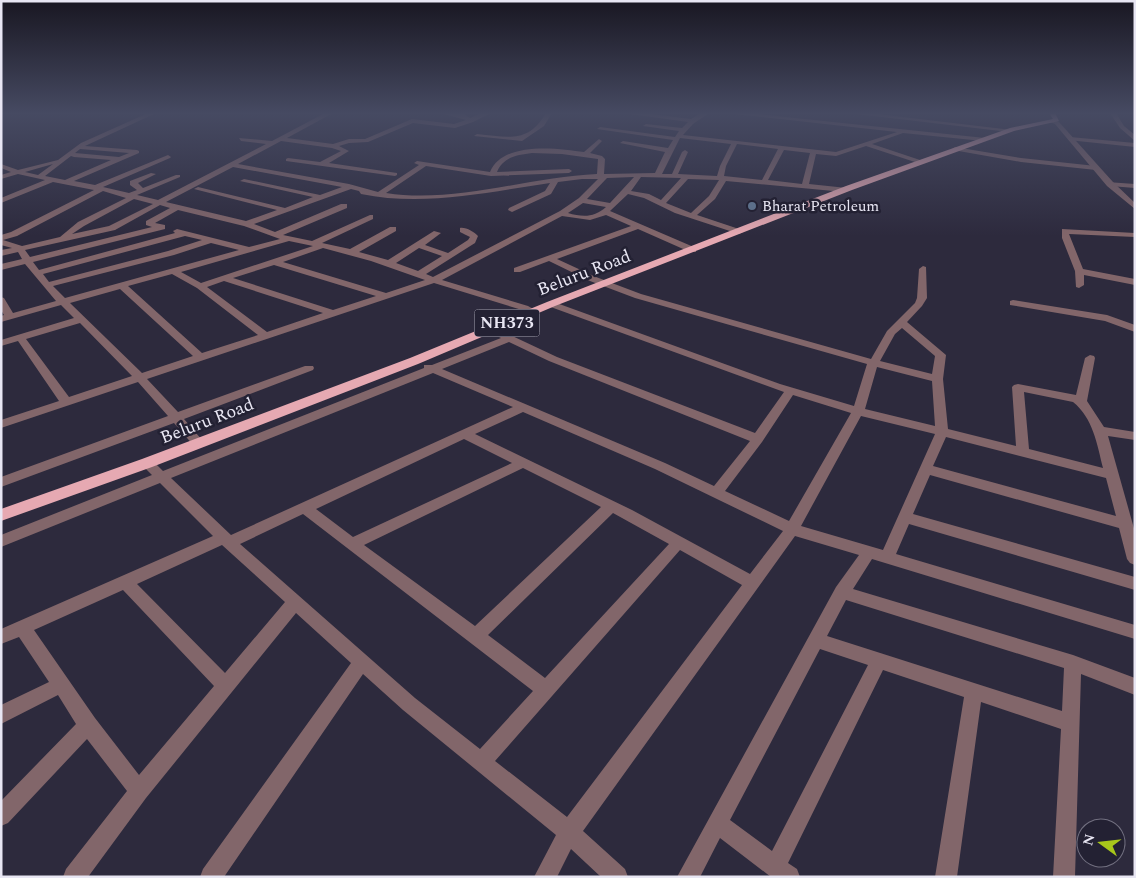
<svg xmlns="http://www.w3.org/2000/svg" width="1136" height="878" viewBox="0 0 1136 878" font-family="Spectral,serif">
	<rect width="100%" height="100%" fill="#2d2a3d"/>
	<g fill="none" stroke-linecap="round" stroke-linejoin="round">
		<g fill="#82666a" fill-rule="evenodd">
			<path d="M 148,113 L 156,113 L 85,146 L 137,150 L 139,151 L 139,153 L 74,181 L 95,185 L 168,155 L 171,157 L 170,158 L 103,187 L 129,193 L 137,190 L 130,185 L 130,181 L 151,173 L 156,174 L 138,183 L 143,188 L 176,175 L 180,175 L 180,177 L 137,195 L 158,200 L 266,144 L 241,141 L 239,138 L 272,141 L 325,113 L 333,113 L 287,138 L 333,144 L 349,139 L 365,139 L 412,119 L 454,124 L 466,120 L 440,113 L 464,114 L 470,118 L 482,113 L 491,113 L 473,122 L 455,128 L 413,123 L 368,142 L 349,143 L 339,146 L 349,151 L 329,163 L 397,173 L 397,175 L 395,176 L 286,161 L 286,159 L 288,158 L 320,162 L 341,151 L 332,148 L 281,141 L 238,164 L 349,184 L 378,192 L 419,165 L 414,163 L 417,161 L 490,172 C 503,141 557,148 584,152 L 599,139 L 602,141 L 590,153 L 602,156 L 605,159 L 604,174 L 655,173 L 665,152 L 620,143 L 623,141 L 668,148 L 673,140 L 597,129 L 600,127 L 675,137 L 679,131 L 643,126 L 646,124 L 682,128 L 688,122 L 623,113 L 643,113 L 691,119 L 701,113 L 709,113 L 693,124 L 683,135 L 836,152 L 897,132 L 726,113 L 748,113 L 985,138 L 983,141 L 903,133 L 872,144 L 923,161 L 923,163 L 921,164 L 866,146 L 836,156 L 816,154 L 809,184 L 847,188 L 848,190 L 844,192 L 726,181 L 715,199 L 697,215 L 742,230 L 743,232 L 739,234 L 675,213 L 644,198 L 628,194 L 610,211 L 696,248 L 696,252 L 690,252 L 638,229 L 557,259 L 596,277 L 641,294 L 871,359 L 887,331 L 915,303 L 917,298 L 919,269 L 923,266 L 926,267 L 927,298 L 922,306 L 907,322 L 946,355 L 943,379 L 948,429 L 1016,446 L 1012,387 L 1014,385 L 1018,384 L 1076,395 L 1085,358 L 1090,355 L 1094,356 L 1095,358 L 1087,401 L 1104,427 L 1135,432 L 1135,440 L 1108,436 L 1135,532 L 1135,565 L 1130,563 L 1127,559 L 1119,528 L 930,475 L 913,514 L 1135,577 L 1135,590 L 909,524 L 896,554 L 1135,625 L 1135,639 L 872,559 L 853,589 L 1073,655 L 1135,678 L 1135,695 L 1081,674 L 1075,877 L 1053,877 L 1061,729 L 981,702 L 957,877 L 935,877 L 964,697 L 883,670 L 788,863 L 797,869 L 800,877 L 771,877 L 720,838 L 700,877 L 677,877 L 836,587 L 859,555 L 795,536 L 583,831 L 625,869 L 628,877 L 601,877 L 571,849 L 557,877 L 534,877 L 556,835 L 403,710 L 363,674 L 224,877 L 200,877 L 203,869 L 351,663 L 296,613 L 146,798 L 88,877 L 63,877 L 66,869 L 127,791 L 87,739 L 8,823 L 1,826 L 1,801 L 76,724 L 58,695 L 1,724 L 1,705 L 49,682 L 19,637 L 1,644 L 1,629 L 213,536 L 160,483 L 1,547 L 1,535 L 152,475 L 140,463 L 142,460 L 152,460 L 163,471 L 424,368 L 424,365 L 432,365 L 501,338 L 487,331 L 487,327 L 491,326 L 557,357 L 755,433 L 784,392 L 548,306 L 546,304 L 551,301 L 780,384 L 854,406 L 867,364 L 635,298 L 590,281 L 549,261 L 520,272 L 514,272 L 514,268 L 631,226 L 606,215 L 590,220 L 562,216 L 442,280 L 528,306 L 535,310 L 535,314 L 529,314 L 522,310 L 434,283 L 147,379 L 178,412 L 305,366 L 313,366 L 314,368 L 313,370 L 184,419 L 202,440 L 204,443 L 202,446 L 194,446 L 174,423 L 1,487 L 1,477 L 168,416 L 138,382 L 1,428 L 1,420 L 59,401 L 18,341 L 1,346 L 1,340 L 74,318 L 61,305 L 1,322 L 1,316 L 4,315 L 1,310 L 1,297 L 4,298 L 13,313 L 56,301 L 25,264 L 1,270 L 1,264 L 22,259 L 18,252 L 1,256 L 1,250 L 12,248 L 1,245 L 1,235 L 11,232 L 94,190 L 53,182 L 1,203 L 1,198 L 45,180 L 18,174 L 1,179 L 1,175 L 11,172 L 1,168 L 1,164 L 18,170 L 58,160 L 81,143 ZM 680,138 L 731,144 L 720,166 L 717,176 L 678,174 L 688,152 L 685,150 L 682,152 L 672,174 L 662,174 ZM 737,144 L 778,149 L 762,180 L 724,176 L 726,166 ZM 80,149 L 129,153 L 119,157 L 75,153 ZM 784,150 L 810,153 L 802,184 L 768,180 ZM 532,153 L 562,154 L 598,159 L 597,174 C 528,177 454,204 386,193 L 426,166 L 491,176 L 569,173 L 572,171 L 569,169 L 497,172 C 503,157 517,155 532,153 ZM 71,156 L 74,157 L 111,160 L 65,180 L 45,176 ZM 53,164 L 38,175 L 25,172 ZM 233,167 L 342,187 L 320,195 L 244,179 L 240,181 L 313,197 L 285,208 L 198,187 L 194,189 L 277,210 L 246,221 L 166,202 ZM 634,177 L 610,203 L 587,199 L 607,178 ZM 641,177 L 681,178 L 661,200 L 649,194 L 631,191 ZM 582,179 L 598,179 L 579,198 L 560,211 L 433,277 L 426,274 L 475,243 L 478,236 C 474,232 466,227 460,228 L 460,232 L 470,237 L 468,240 L 448,253 L 425,245 L 441,233 L 434,231 L 388,260 L 359,252 L 396,231 L 396,227 L 390,227 L 350,249 L 322,243 L 373,219 L 373,215 L 370,215 L 312,241 L 283,235 L 347,208 L 347,204 L 341,204 L 275,232 L 254,224 L 351,189 L 359,191 L 361,194 C 424,207 488,192 550,183 L 545,191 L 509,208 L 508,210 L 512,212 L 551,194 L 558,182 ZM 688,179 L 719,180 L 709,196 L 691,213 L 666,203 ZM 103,191 L 126,198 L 78,222 L 60,237 L 22,246 L 3,240 L 17,236 ZM 134,199 L 153,204 L 109,226 L 72,234 L 84,226 ZM 583,203 L 606,207 C 594,218 582,217 568,213 ZM 160,205 L 170,208 L 146,221 L 146,225 L 152,227 L 30,257 L 25,250 L 115,230 ZM 178,210 L 244,226 L 280,239 L 249,247 L 177,229 L 173,231 L 175,233 L 39,270 L 33,262 L 165,229 L 165,225 L 155,223 ZM 185,236 L 202,240 L 168,251 L 49,282 L 43,274 ZM 289,241 L 313,246 L 201,283 L 181,272 ZM 211,243 L 239,250 L 65,298 L 53,286 L 174,255 ZM 323,248 L 371,261 L 425,280 L 386,293 L 283,262 ZM 419,248 L 442,256 L 418,271 L 396,263 ZM 274,265 L 376,296 L 333,310 L 233,278 ZM 172,274 L 197,288 L 258,335 L 202,353 L 128,286 ZM 224,281 L 323,313 L 267,332 L 207,287 ZM 120,289 L 193,356 L 142,373 L 70,303 ZM 80,323 L 132,376 L 69,397 L 26,339 ZM 902,328 L 935,356 L 932,374 L 880,361 L 895,334 ZM 509,342 L 549,361 L 750,441 L 714,486 L 665,463 L 442,369 ZM 877,367 L 932,381 L 935,426 L 865,409 ZM 433,373 L 513,407 L 231,535 L 171,478 ZM 1024,392 L 1073,402 C 1093,418 1097,444 1103,468 L 1029,449 ZM 793,395 L 851,413 L 789,521 L 725,491 L 762,442 ZM 523,412 L 655,469 L 783,531 L 750,574 L 632,510 L 475,434 ZM 861,416 L 935,434 L 883,550 L 801,526 ZM 946,437 L 1106,478 L 1116,516 L 933,466 ZM 464,439 L 512,463 L 353,537 L 316,509 ZM 523,468 L 601,507 L 475,626 L 364,545 ZM 613,513 L 669,544 L 545,678 L 488,635 ZM 303,514 L 533,691 L 480,749 L 415,698 L 240,544 ZM 222,545 L 285,602 L 225,673 L 137,584 ZM 680,550 L 742,585 L 567,817 L 495,761 ZM 123,590 L 214,686 L 139,775 L 95,718 L 34,630 ZM 846,600 L 1064,668 L 1062,711 L 827,636 ZM 820,649 L 868,665 L 772,851 L 730,820 Z"/>
			<path d="M 546,113 L 552,113 L 544,126 L 522,141 L 474,136 L 477,134 C 508,137 528,144 546,113 Z"/>
			<polygon points="848,113 869,113 1012,130 1009,132"/>
			<polygon points="1110,113 1116,113 1124,126 1135,135 1135,141 1120,128"/>
			<polygon points="1070,137 1135,143 1135,147 1068,140"/>
			<polygon points="955,147 1021,158 1096,166 1099,168 1096,170 1021,162 953,150 952,149"/>
			<polygon points="1107,182 1135,184 1135,188 1110,186 1106,184"/>
			<polygon points="1062,229 1135,233 1135,237 1069,234 1083,269 1135,279 1135,285 1084,275 1084,285 1079,288 1076,287 1075,271 1062,238"/>
			<polygon points="1013,300 1107,315 1135,325 1135,332 1105,321 1010,305 1010,301"/>
		</g>
		<polygon fill="#82666a" fill-rule="evenodd" points="1052,119 1059,122 1113,182 1135,203 1135,209 1107,186 1055,124 1050,122"/>
		<polygon fill="#e6a9b2" fill-rule="evenodd" points="1049,113 1055,113 1059,121 1014,131 852,190 555,306 418,364 152,467 1,521 1,509 142,459 410,358 547,302 846,186 1010,128 1053,119"/>
	</g>
	<linearGradient id="sky" x2="0" y2="1"><stop stop-color="#191722"/><stop offset="0.48" stop-color="#464a62"/><stop offset="1" stop-color="#464a62" stop-opacity="0"/></linearGradient>
	<rect width="1136" height="236" fill="url(#sky)"/>
	<circle fill="#5c6f8a" stroke="#232133" stroke-width="2" cx="752" cy="206" r="5"/>
	<g text-anchor="middle" dominant-baseline="central" stroke-width="5" stroke-linejoin="round" paint-order="stroke">
		<g font-size="15" fill="#e8e6f3" stroke="#232133" text-anchor="start">
			<text x="762" y="206">Bharat Petroleum</text>
		</g>
		<rect fill="#232133" stroke="#adabb9" stroke-width="1" x="474.5" y="309.5" width="65" height="27" rx="4"/>
		<g font-size="16" font-weight="bold" fill="#e8e6f3">
			<text x="507" y="323">NH373</text>
		</g>
		<g font-size="18" fill="#e8e6f3" stroke="#232133">
			<text transform="translate(584 273) rotate(-21)">Beluru Road</text>
			<text transform="translate(207 421) rotate(-21)">Beluru Road</text>
		</g>
	</g>
	<rect width="1136" height="878" fill="none" stroke="#e8e6f3" stroke-width="5"/>
	<g transform="translate(1101 843) rotate(285)"><circle r="24" fill="#232133" stroke="#727080"/>
	<path d="M0-4L9 19L0 12L-9 19Z" fill="#a8c71b"/>
	<text y="-8" font-size="14" font-weight="bold" text-anchor="middle" fill="#e8e6f3">N</text>
	</g>
</svg>
